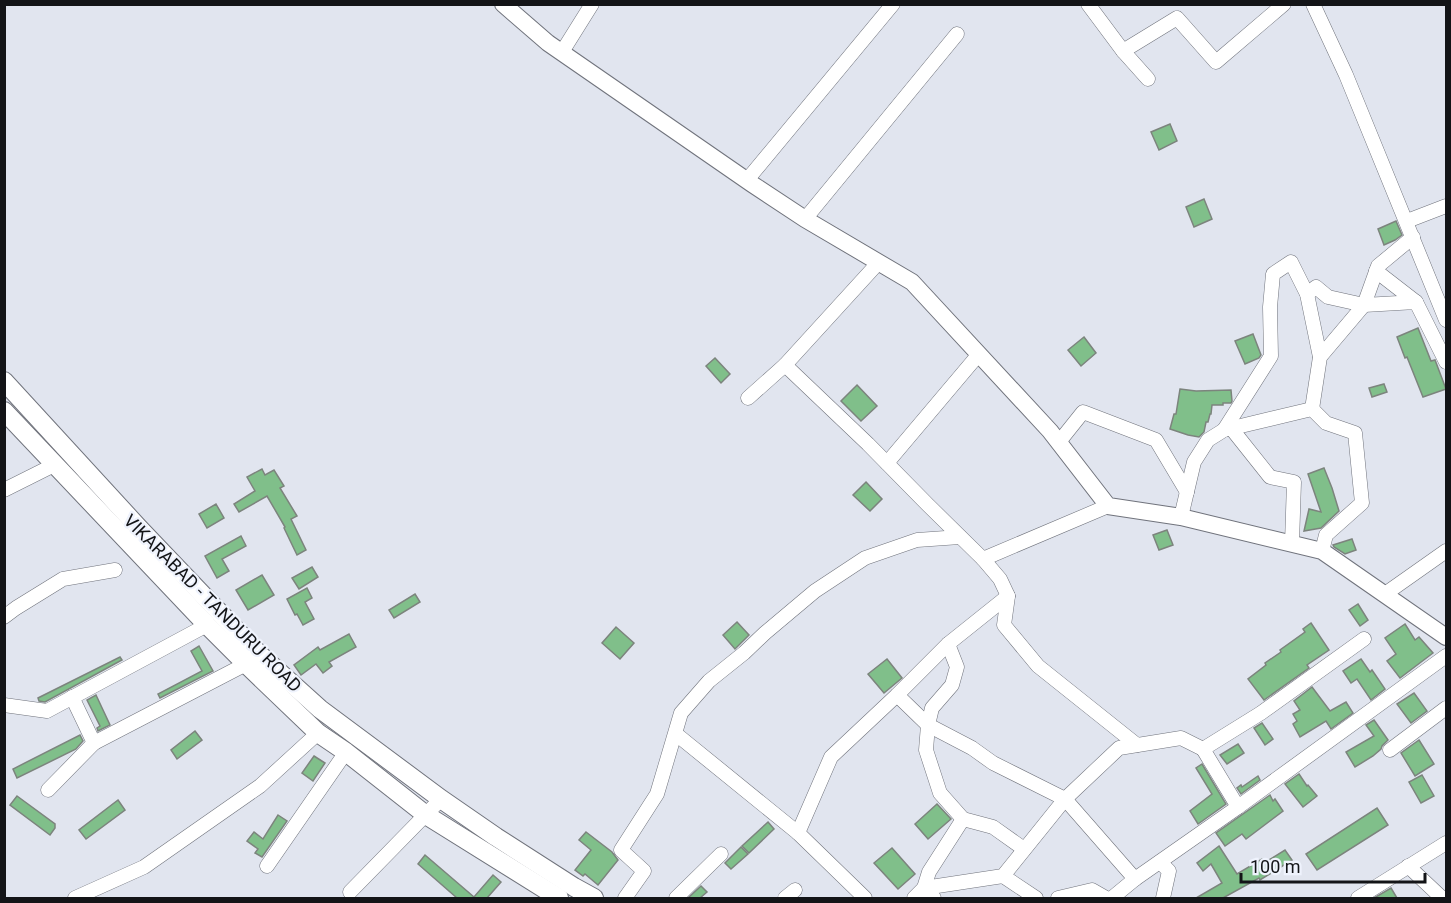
<svg xmlns="http://www.w3.org/2000/svg" width="1451" height="903" viewBox="0 0 1451 903" font-family="Roboto,sans-serif">
	<rect width="100%" height="100%" fill="#e1e5ef"/>
	<g fill="#80bf8a" stroke="#7c847d" stroke-width="1.5">
		<polygon points="1170,124 1177,141 1159,150 1151,132"/>
		<polygon points="1204,199 1212,219 1194,227 1186,207"/>
		<polygon points="1396,221 1402,235 1395,240 1384,245 1378,229"/>
		<polygon points="1418,328 1431,361 1435,360 1446,389 1423,397 1407,357 1405,358 1397,337"/>
		<polygon points="1253,334 1261,355 1259,358 1245,364 1235,341"/>
		<polygon points="1084,337 1096,353 1081,366 1068,350"/>
		<polygon points="715,358 730,374 721,383 706,366"/>
		<polygon points="1384,384 1387,392 1372,397 1369,388"/>
		<polygon points="857,385 877,406 861,421 841,401"/>
		<polygon points="1180,389 1196,391 1231,390 1232,401 1231,403 1223,403 1223,405 1212,405 1211,414 1210,414 1208,422 1206,422 1204,432 1199,437 1188,435 1170,429 1174,414 1176,414"/>
		<polygon points="1324,468 1332,488 1339,511 1321,528 1304,531 1309,509 1321,512 1308,474"/>
		<polygon points="262,469 265,475 274,470 284,486 280,488 297,516 291,519 306,550 297,555 284,528 285,527 267,496 239,512 234,504 255,491 247,477"/>
		<polygon points="866,482 882,499 870,511 853,495"/>
		<polygon points="216,504 224,518 207,528 199,514"/>
		<polygon points="1167,530 1173,545 1159,550 1153,535"/>
		<polygon points="241,536 246,546 222,559 229,571 217,578 205,556"/>
		<polygon points="1352,539 1356,550 1345,554 1334,547 1333,545"/>
		<polygon points="312,567 318,577 299,589 292,578"/>
		<polygon points="262,575 274,595 248,610 236,590"/>
		<polygon points="307,588 312,598 305,602 314,619 303,625 297,614 295,615 287,599"/>
		<polygon points="415,594 420,602 394,618 389,610"/>
		<polygon points="1358,604 1368,620 1360,626 1349,610"/>
		<polygon points="737,622 749,635 735,649 723,635"/>
		<polygon points="1311,623 1329,650 1307,665 1309,668 1264,700 1248,679 1266,665 1265,663 1281,652 1280,650 1305,632 1303,629"/>
		<polygon points="1405,624 1415,640 1419,637 1433,653 1400,678 1387,661 1396,654 1385,638"/>
		<polygon points="616,627 634,643 620,659 602,643"/>
		<polygon points="349,634 356,647 329,662 332,666 323,673 316,664 301,675 294,665 318,647 320,650"/>
		<polygon points="199,646 213,671 160,698 158,694 202,671 191,651"/>
		<polygon points="120,657 122,660 45,702 39,701 38,698"/>
		<polygon points="887,659 902,678 884,693 868,674"/>
		<polygon points="1361,659 1370,672 1372,670 1385,689 1371,700 1357,679 1351,683 1343,671"/>
		<polygon points="1312,687 1330,711 1346,702 1353,713 1331,729 1326,721 1300,737 1293,724 1297,721 1293,714 1300,710 1294,701"/>
		<polygon points="1414,693 1427,711 1411,723 1397,704"/>
		<polygon points="96,695 110,725 98,731 97,728 100,726 87,700"/>
		<polygon points="1374,720 1388,740 1382,746 1381,749 1373,756 1355,767 1346,752 1374,736 1366,725"/>
		<polygon points="1262,723 1273,739 1265,745 1254,728"/>
		<polygon points="195,731 202,740 177,759 171,750"/>
		<polygon points="80,735 83,741 76,749 17,778 13,769"/>
		<polygon points="1419,740 1434,764 1415,776 1401,753"/>
		<polygon points="1238,744 1244,753 1227,764 1220,755"/>
		<polygon points="314,756 325,763 313,781 302,773"/>
		<polygon points="1202,764 1226,804 1198,824 1190,811 1212,794 1196,768"/>
		<polygon points="1299,774 1307,786 1308,785 1317,796 1303,807 1285,784"/>
		<polygon points="1422,775 1434,796 1421,803 1409,782"/>
		<polygon points="1258,776 1260,780 1241,794 1237,788 1241,785 1242,787"/>
		<polygon points="1270,795 1273,801 1275,799 1283,811 1246,839 1242,834 1225,846 1216,833"/>
		<polygon points="17,796 55,824 55,828 50,835 10,805"/>
		<polygon points="118,800 125,810 86,839 79,830"/>
		<polygon points="937,804 951,819 928,839 915,824"/>
		<polygon points="1377,808 1388,825 1317,870 1306,854"/>
		<polygon points="278,815 287,821 262,857 255,853 258,849 247,841 254,832 263,839"/>
		<polygon points="768,822 774,829 749,853 742,846"/>
		<polygon points="586,832 612,852 618,860 598,885 585,874 583,876 575,870 591,850 579,840"/>
		<polygon points="1219,846 1237,874 1262,859 1264,863 1285,850 1292,860 1260,880 1259,878 1223,898 1196,898 1222,883 1211,864 1203,871 1197,863"/>
		<polygon points="741,847 748,854 731,869 725,863"/>
		<polygon points="892,848 915,874 898,889 874,863"/>
		<polygon points="425,855 474,897 493,875 501,882 487,898 457,898 418,864"/>
		<polygon points="701,886 707,892 700,898 688,898"/>
		<polygon points="1391,888 1397,898 1374,898"/>
	</g>
	<g fill="none" stroke-linecap="round" stroke-linejoin="round">
		<g stroke="#70737c" stroke-width="15">
			<g id="minor">
				<polyline points="1088,4 1123,51 1177,18 1216,62 1284,4"/>
				<polyline points="1313,4 1346,75 1446,320"/>
				<polyline points="1123,51 1148,79"/>
				<polyline points="562,52 592,4"/>
				<polyline points="747,180 893,4"/>
				<polyline points="805,219 957,34"/>
				<polyline points="1407,221 1446,206"/>
				<polyline points="1376,271 1416,302"/>
				<polyline points="1307,294 1316,287 1328,297 1364,305 1416,302 1446,362"/>
				<polyline points="785,365 879,262"/>
				<polyline points="748,398 785,365 868,444 927,504 983,559 1000,579 1008,596 1004,625 1038,666 1137,745"/>
				<polyline points="1312,409 1320,357 1364,305 1378,266 1413,237"/>
				<polyline points="1231,428 1270,477 1294,482 1292,543"/>
				<polyline points="1224,430 1271,356 1270,307 1273,274 1291,262 1307,294 1320,357"/>
				<polyline points="1059,442 1083,412 1156,440 1187,492"/>
				<polyline points="887,463 979,354"/>
				<polyline points="4,490 54,465"/>
				<polyline points="1181,517 1194,462 1208,440 1224,430 1312,409 1326,423 1355,433 1362,503 1326,535 1322,551"/>
				<polyline points="983,559 1108,506"/>
				<polyline points="1385,594 1446,551"/>
				<polyline points="4,617 16,608 63,579 115,570"/>
				<polyline points="1364,639 1261,713 1203,749 1238,807 1446,656"/>
				<polyline points="948,644 957,667 952,685 932,708 928,725 926,750 940,793 963,819 993,827 1024,849"/>
				<polyline points="897,695 928,725 972,748 993,763 1065,799 1003,876 924,888 929,872 963,819"/>
				<polyline points="72,697 94,743 246,664"/>
				<polyline points="4,705 47,711 207,625"/>
				<polyline points="676,734 798,833 831,757 897,695 948,644 1008,596"/>
				<polyline points="1203,749 1181,738 1119,748 1065,799 1135,879 1238,807"/>
				<polyline points="1390,750 1446,708"/>
				<polyline points="48,790 94,743"/>
				<polyline points="798,833 865,898"/>
				<polyline points="1160,862 1169,871 1163,898"/>
				<polyline points="267,866 346,752"/>
				<polyline points="1408,866 1442,898"/>
				<polyline points="1003,876 1036,898"/>
				<polyline points="350,892 441,799"/>
				<polyline points="75,898 144,867 260,786 318,733"/>
				<polyline points="625,898 644,871 621,850 657,794 681,713 709,681 744,653 765,633 815,591 865,558 917,540 960,537"/>
				<polyline points="676,898 721,854"/>
				<polyline points="785,898 795,890"/>
				<polyline points="914,898 924,888 934,898"/>
				<polyline points="1058,898 1092,890 1106,898"/>
				<polyline points="1112,898 1135,879"/>
				<polyline points="1358,898 1446,843"/>
			</g>
		</g>
		<g stroke="#70737c" stroke-width="18">
			<polyline id="tertiary" points="503,4 548,43 752,184 805,219 912,282 1050,431 1108,506 1181,517 1322,551 1446,637"/>
		</g>
		<g stroke="#70737c" stroke-width="20">
			<g id="secondary">
				<polyline points="4,381 138,527 260,655 320,709 441,799 496,837 574,887 594,898"/>
				<polyline points="4,411 207,625 246,664 318,733 346,752 426,815 559,898"/>
			</g>
		</g>
		<use href="#minor" stroke="#fff" stroke-width="14"/>
		<use href="#tertiary" stroke="#fff" stroke-width="16"/>
		<use href="#secondary" stroke="#fff" stroke-width="18"/>
	</g>
	<g text-anchor="middle" dominant-baseline="central" stroke-width="4.5" stroke-linejoin="round" paint-order="stroke">
		<g font-size="18" fill="#131417" stroke="#eff3fd">
			<text transform="translate(213 603) rotate(45)">VIKARABAD - TANDURU ROAD</text>
		</g>
	</g>
	<rect width="1451" height="903" fill="none" stroke="#131417" stroke-width="12"/>
	<path d="M1241 873v9h184v-9" fill="none" stroke="#131417" stroke-width="3"/>
	<text x="1250" y="873" font-size="18" fill="#131417" stroke="#eff3fd" stroke-width="4.5" paint-order="stroke">100 m</text>
</svg>
